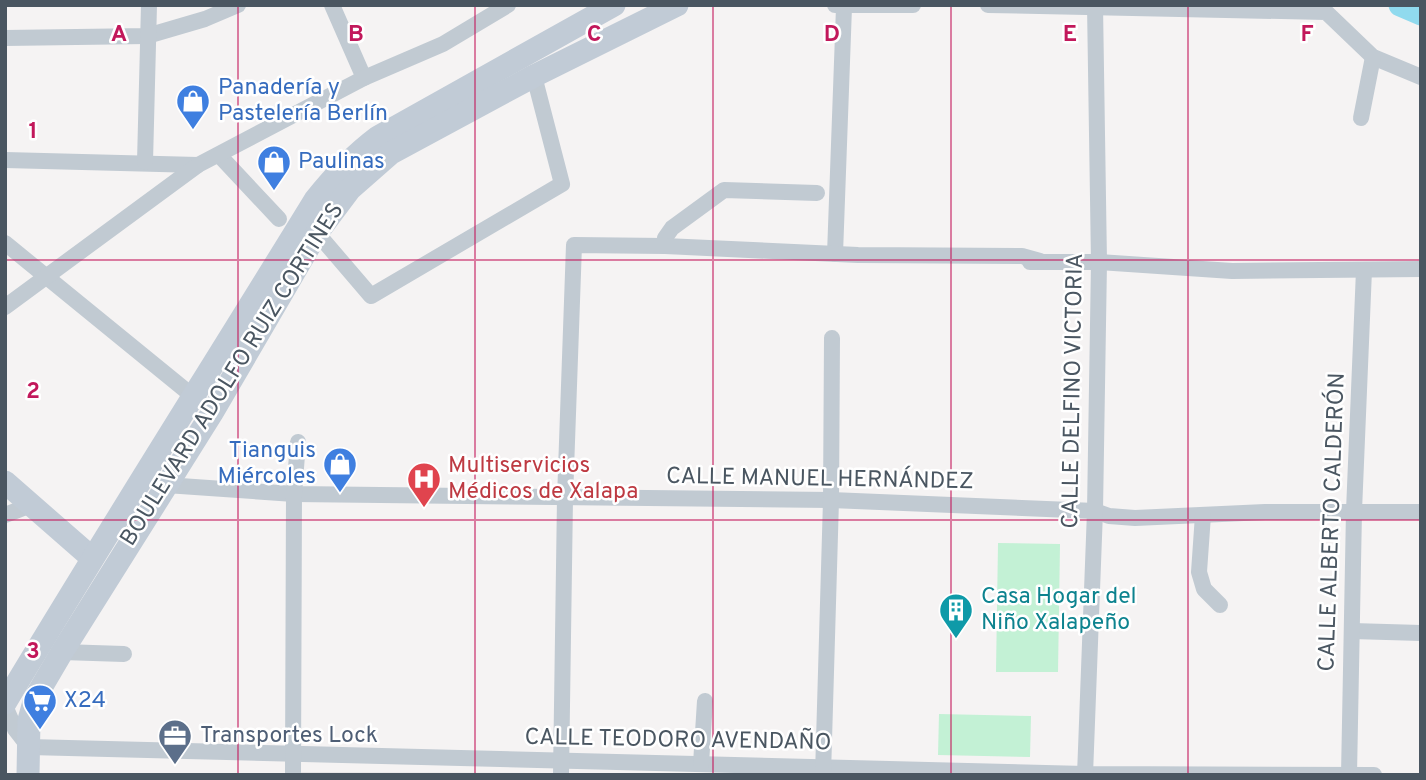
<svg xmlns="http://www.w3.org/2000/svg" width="1426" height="780" viewBox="0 0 1426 780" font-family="Overpass,sans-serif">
	<rect width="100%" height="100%" fill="#f5f3f3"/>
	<polygon fill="#e6e4e5" points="296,772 546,773 546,775 296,775"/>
	<g fill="#c3f1d5">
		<polygon points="998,543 1060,544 1058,672 996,672"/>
		<polygon points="939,714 1031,716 1030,757 938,755"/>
	</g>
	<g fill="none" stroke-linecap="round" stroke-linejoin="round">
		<polyline stroke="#90daee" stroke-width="23" points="1400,5 1421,14"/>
		<g stroke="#c1cad2" stroke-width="16">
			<polyline points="332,5 364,78"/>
			<polyline points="835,5 913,5"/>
			<polyline points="988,5 1326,12 1373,57 1421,77"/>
			<polyline points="5,38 147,36 205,19 238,5"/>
			<polyline points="1361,118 1373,57"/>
			<polyline points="219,155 279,219"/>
			<polyline points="5,160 198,165"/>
			<polyline points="145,162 149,5"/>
			<polyline points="317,233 371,296 562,184 534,76"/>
			<polyline points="5,243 200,402"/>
			<polyline points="665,246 665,238 672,228 724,190 817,193"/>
			<polyline points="835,254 844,7"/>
			<polyline points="1030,262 1099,262 1232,271 1421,269"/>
			<polyline points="5,307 198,165 364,78 443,44 508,5"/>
			<polyline points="166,485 294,494 831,500 1095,511 1109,516 1135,518 1265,512 1421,512"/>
			<polyline points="5,515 31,505"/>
			<polyline points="1203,515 1199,572 1204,589 1220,605"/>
			<polyline points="1352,631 1421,633"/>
			<polyline points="62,652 124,654"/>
			<polyline points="5,706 15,729 29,747 1085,774 1374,775"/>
			<polyline points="701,764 705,701"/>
			<polyline points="293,775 294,494 298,442"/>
			<polyline points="561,775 565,498 574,245 665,246 858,255 1022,256 1040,261"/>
			<polyline points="823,775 831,500 832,338"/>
			<polyline points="1085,775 1095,511 1099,262 1095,5"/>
			<polyline points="1349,775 1354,511 1364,270"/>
		</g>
		<g stroke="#c1cbd6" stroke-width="23">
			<polyline points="5,482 92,558"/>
			<path d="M 5,703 C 106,534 212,368 315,200 C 334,176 354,155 378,137 L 614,5"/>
			<polyline points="28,775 29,720 35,698 62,652 212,413 317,233 350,189 391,153 534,76 677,5"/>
		</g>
	</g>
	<path fill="none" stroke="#c2185b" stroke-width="2" stroke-opacity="0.55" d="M 238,5 L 238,775M 475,5 L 475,775M 713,5 L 713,775M 951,5 L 951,775M 1188,5 L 1188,775M 5,260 L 1421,260M 5,520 L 1421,520"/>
	<defs>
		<g id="shop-pin" transform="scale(1.75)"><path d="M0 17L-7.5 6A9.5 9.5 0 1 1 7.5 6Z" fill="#3f7fe0" stroke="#fff"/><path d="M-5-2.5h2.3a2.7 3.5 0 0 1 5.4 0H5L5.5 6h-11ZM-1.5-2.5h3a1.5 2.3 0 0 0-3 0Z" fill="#fff"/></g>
		<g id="hospital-pin" transform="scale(1.75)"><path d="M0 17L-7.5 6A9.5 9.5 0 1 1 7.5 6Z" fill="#e0444e" stroke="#fff"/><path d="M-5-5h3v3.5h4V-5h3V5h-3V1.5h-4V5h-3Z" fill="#fff"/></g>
		<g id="building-pin" transform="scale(1.75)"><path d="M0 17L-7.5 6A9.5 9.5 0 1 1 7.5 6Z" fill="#0f9aa8" stroke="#fff"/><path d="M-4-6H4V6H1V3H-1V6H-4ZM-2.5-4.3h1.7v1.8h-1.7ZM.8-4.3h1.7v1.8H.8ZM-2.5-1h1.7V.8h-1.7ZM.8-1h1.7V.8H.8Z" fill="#fff"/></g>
		<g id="supermarket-pin" transform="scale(1.75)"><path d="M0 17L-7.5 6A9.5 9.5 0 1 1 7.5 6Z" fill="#3f7fe0" stroke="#fff"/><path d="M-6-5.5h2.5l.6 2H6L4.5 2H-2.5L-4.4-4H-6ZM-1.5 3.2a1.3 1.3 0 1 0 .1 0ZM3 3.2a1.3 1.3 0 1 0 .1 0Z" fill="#fff"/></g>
		<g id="office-pin" transform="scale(1.75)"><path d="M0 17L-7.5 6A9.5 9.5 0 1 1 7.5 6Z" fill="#5c6f8a" stroke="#fff"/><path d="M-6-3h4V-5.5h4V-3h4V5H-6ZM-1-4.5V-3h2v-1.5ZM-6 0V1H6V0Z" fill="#fff"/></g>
	</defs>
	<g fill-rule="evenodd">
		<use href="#shop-pin" x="193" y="101"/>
		<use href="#shop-pin" x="274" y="162"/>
		<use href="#shop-pin" x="340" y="464"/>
		<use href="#hospital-pin" x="424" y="479"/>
		<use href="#building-pin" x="956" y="610"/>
		<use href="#supermarket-pin" x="40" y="701"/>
		<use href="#office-pin" x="175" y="736"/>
	</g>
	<g text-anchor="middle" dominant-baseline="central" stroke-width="5" stroke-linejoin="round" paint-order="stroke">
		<g font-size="23" fill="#366cbe" stroke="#fff" text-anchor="start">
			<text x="218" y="88">Panadería y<tspan x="218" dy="26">Pastelería Berlín</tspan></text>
			<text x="298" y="162">Paulinas</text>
			<text x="316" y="451" text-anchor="end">Tianguis<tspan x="316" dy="26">Miércoles</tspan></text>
			<text x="64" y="701">X24</text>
		</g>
		<g font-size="23" fill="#4a5661" stroke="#fff">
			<text transform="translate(233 375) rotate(-58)">BOULEVARD ADOLFO RUIZ CORTINES</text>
			<text transform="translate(1074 391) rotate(-89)">CALLE DELFINO VICTORIA</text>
			<text transform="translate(820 480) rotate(1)">CALLE MANUEL HERNÁNDEZ</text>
			<text transform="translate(1333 522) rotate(-88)">CALLE ALBERTO CALDERÓN</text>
			<text transform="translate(678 741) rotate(1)">CALLE TEODORO AVENDAÑO</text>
		</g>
		<g font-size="23" fill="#be3a42" stroke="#fff" text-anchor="start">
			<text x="448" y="466">Multiservicios<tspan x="448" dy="26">Médicos de Xalapa</tspan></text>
		</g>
		<g font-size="23" fill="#0d838f" stroke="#fff" text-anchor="start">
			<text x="981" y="597">Casa Hogar del<tspan x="981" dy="26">Niño Xalapeño</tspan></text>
		</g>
		<g font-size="23" fill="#4e5e75" stroke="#fff" text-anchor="start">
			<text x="200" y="736">Transportes Lock</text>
		</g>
	</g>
	<g font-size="23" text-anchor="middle" font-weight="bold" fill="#c2185b" stroke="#fff" stroke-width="5" stroke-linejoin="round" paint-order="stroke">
		<text x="119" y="41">A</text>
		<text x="356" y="41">B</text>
		<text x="594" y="41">C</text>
		<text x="832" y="41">D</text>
		<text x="1070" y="41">E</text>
		<text x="1307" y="41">F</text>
		<text x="33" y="138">1</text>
		<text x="33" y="398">2</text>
		<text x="33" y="658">3</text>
	</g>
	<rect width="1426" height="780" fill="none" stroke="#4a5661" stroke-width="14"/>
</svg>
